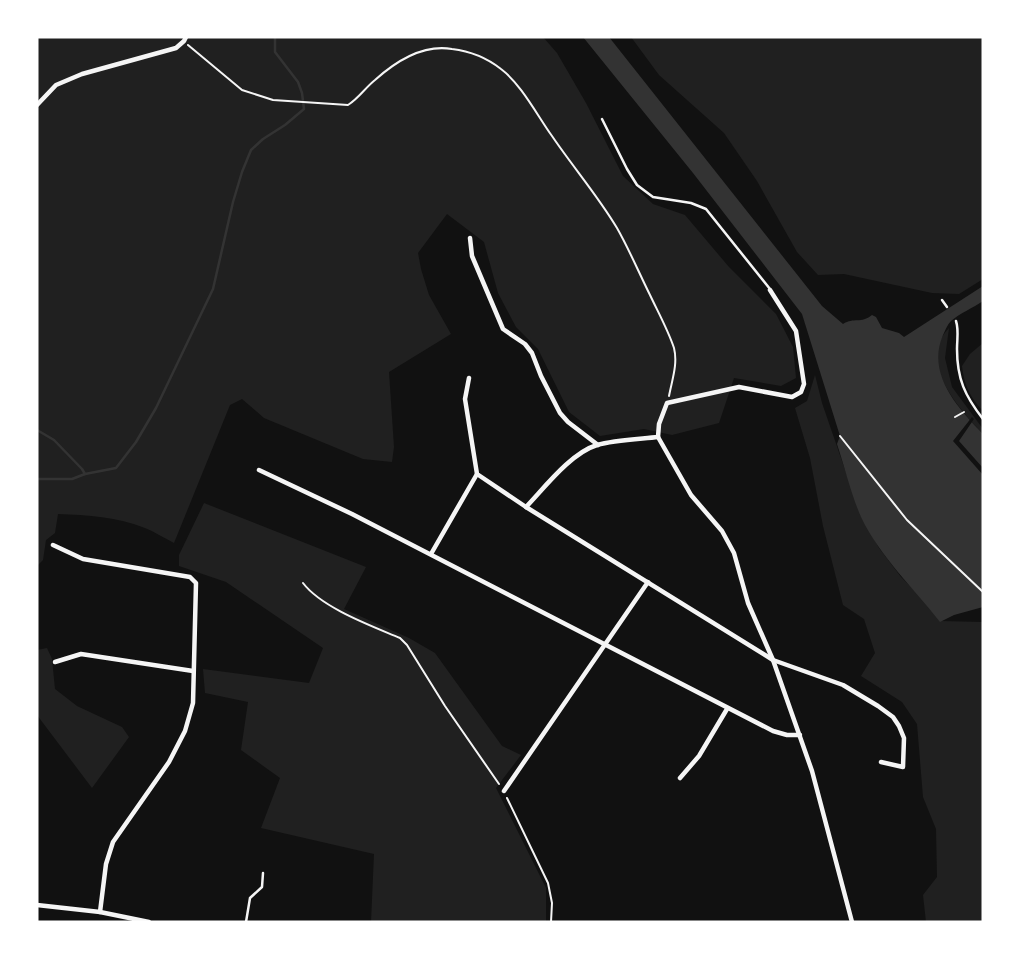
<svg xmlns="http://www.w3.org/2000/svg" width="1020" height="959" viewBox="0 0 1020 959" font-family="'Fira Sans Condensed',sans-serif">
	<rect width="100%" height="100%" fill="#111"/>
	<g fill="#202020">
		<path d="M 37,37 L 543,37 L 557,53 L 586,103 L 623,176 L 653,204 L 685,215 L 729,267 L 776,314 L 793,347 L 796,378 L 781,386 L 734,378 L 719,423 L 672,435 L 644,429 L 600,436 L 569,412 L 538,349 L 516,327 L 498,293 L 484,242 L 447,214 L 418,253 L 421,269 L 429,295 L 451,334 L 389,372 L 394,447 L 392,462 L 363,459 L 264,418 L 242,399 L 230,405 L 174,543 C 164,538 155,532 145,528 C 117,517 88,515 58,514 L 55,533 L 46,540 L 43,560 L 37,566 Z"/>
		<polygon points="631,37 983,37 983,279 959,294 932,293 844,274 818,275 797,252 757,181 724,133 659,75"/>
		<path d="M 949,328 L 945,358 L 952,387 L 983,429 L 983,434 C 959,408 916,362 949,328 Z"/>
		<path d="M 983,343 L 983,411 C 970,398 964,384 962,366 L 970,354 Z"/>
		<polygon points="815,375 822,403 861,516 879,548 901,577 920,596 940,621 983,622 983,922 926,922 923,895 937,877 936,829 923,797 917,724 902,702 861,676 875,653 864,619 843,605 823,526 810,458 795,408 807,401"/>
		<polygon points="204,503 366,567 344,609 409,638 435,653 502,746 521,755 496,788 546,888 546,922 371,922 374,854 261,828 280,778 241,750 248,702 205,693 203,669 309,683 323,648 226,582 179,566 179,555"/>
		<polygon points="47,648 52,659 55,689 77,706 122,727 129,737 92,788 37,715 37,650"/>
	</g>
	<path fill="#333" d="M 583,37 L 609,37 L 822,306 L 843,324 C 854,317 861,324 872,315 L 876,317 L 882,328 L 899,333 L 904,337 L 983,286 L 983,301 C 973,308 960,313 951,321 C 947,325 945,331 943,335 C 926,374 958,408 983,434 L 983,607 L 954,615 L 940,622 C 913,587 880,557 861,517 C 851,494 845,468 837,444 L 840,436 L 802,314 L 693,173 Z"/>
	<polygon fill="#111" points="972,417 974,419 959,441 983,468 983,475 953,441"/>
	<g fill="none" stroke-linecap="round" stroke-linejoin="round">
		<g stroke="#333" stroke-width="2.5">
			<polyline points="37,430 54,440 82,469 85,474 116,468 136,442 156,408 213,289 233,202 242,172 251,150 263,139 285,125 304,109 302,93 298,82 275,52 275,37"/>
			<polyline points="37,479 72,479 85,474"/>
		</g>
		<g stroke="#f5f5f5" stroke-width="2">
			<path d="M 188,45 L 242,90 L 273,100 L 348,105 C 359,98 365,88 375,80 C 395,62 423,44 452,49 C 469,51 487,58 501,69 C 521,84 537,115 552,136 C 573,167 598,196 617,228 C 629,249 639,273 650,295 C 658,312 668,330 674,348 C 678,364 672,380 669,396"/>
			<polyline points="955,417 964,412"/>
			<polyline points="840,436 907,520 983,592"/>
			<path d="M 303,583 C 322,608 372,626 400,638 L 407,645 L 445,706 L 499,784"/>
			<polyline points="507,798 548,883 552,903 551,922"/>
		</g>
		<g stroke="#f5f5f5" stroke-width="2.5">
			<polyline points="602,119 627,169 637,185 653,197 691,203 706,209 770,289"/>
			<polyline points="942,300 947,307"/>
			<path d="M 956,321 C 959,330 957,339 957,349 C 957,379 965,396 983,419"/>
			<polyline points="246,922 250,898 262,887 263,873"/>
		</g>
		<g stroke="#f5f5f5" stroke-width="4.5">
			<polyline points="37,105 56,85 82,74 176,48 184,41 186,37"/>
			<polyline points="470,238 472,256 503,329 525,344 532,353 541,376 560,413 568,422 598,445"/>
			<polyline points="469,378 465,399 477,474 526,507 773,660 843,685 878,706 893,717 899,726 904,738 903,767 881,762"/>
			<polyline points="658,437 691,495 722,531 734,553 748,603 773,660 812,771 852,922"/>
			<polyline points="658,437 659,424 667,403 739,387 792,397 801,392 804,384 796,331 770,290"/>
			<polyline points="259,470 352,514 773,731 787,735 800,735"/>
			<path d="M 526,507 C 545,487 571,453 597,445 C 614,440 640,439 658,437"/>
			<polyline points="53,545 83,559 190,577 196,583 193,703 185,731 169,762 113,842 106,864 100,912"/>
			<polyline points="431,554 477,474"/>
			<polyline points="55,662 81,654 193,671"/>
			<polyline points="680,778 699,756 727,709"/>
			<polyline points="504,791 648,582"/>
			<polyline points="37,905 100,912 149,922"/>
		</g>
	</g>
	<rect width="1020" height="959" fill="none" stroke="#ffffff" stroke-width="77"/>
</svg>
